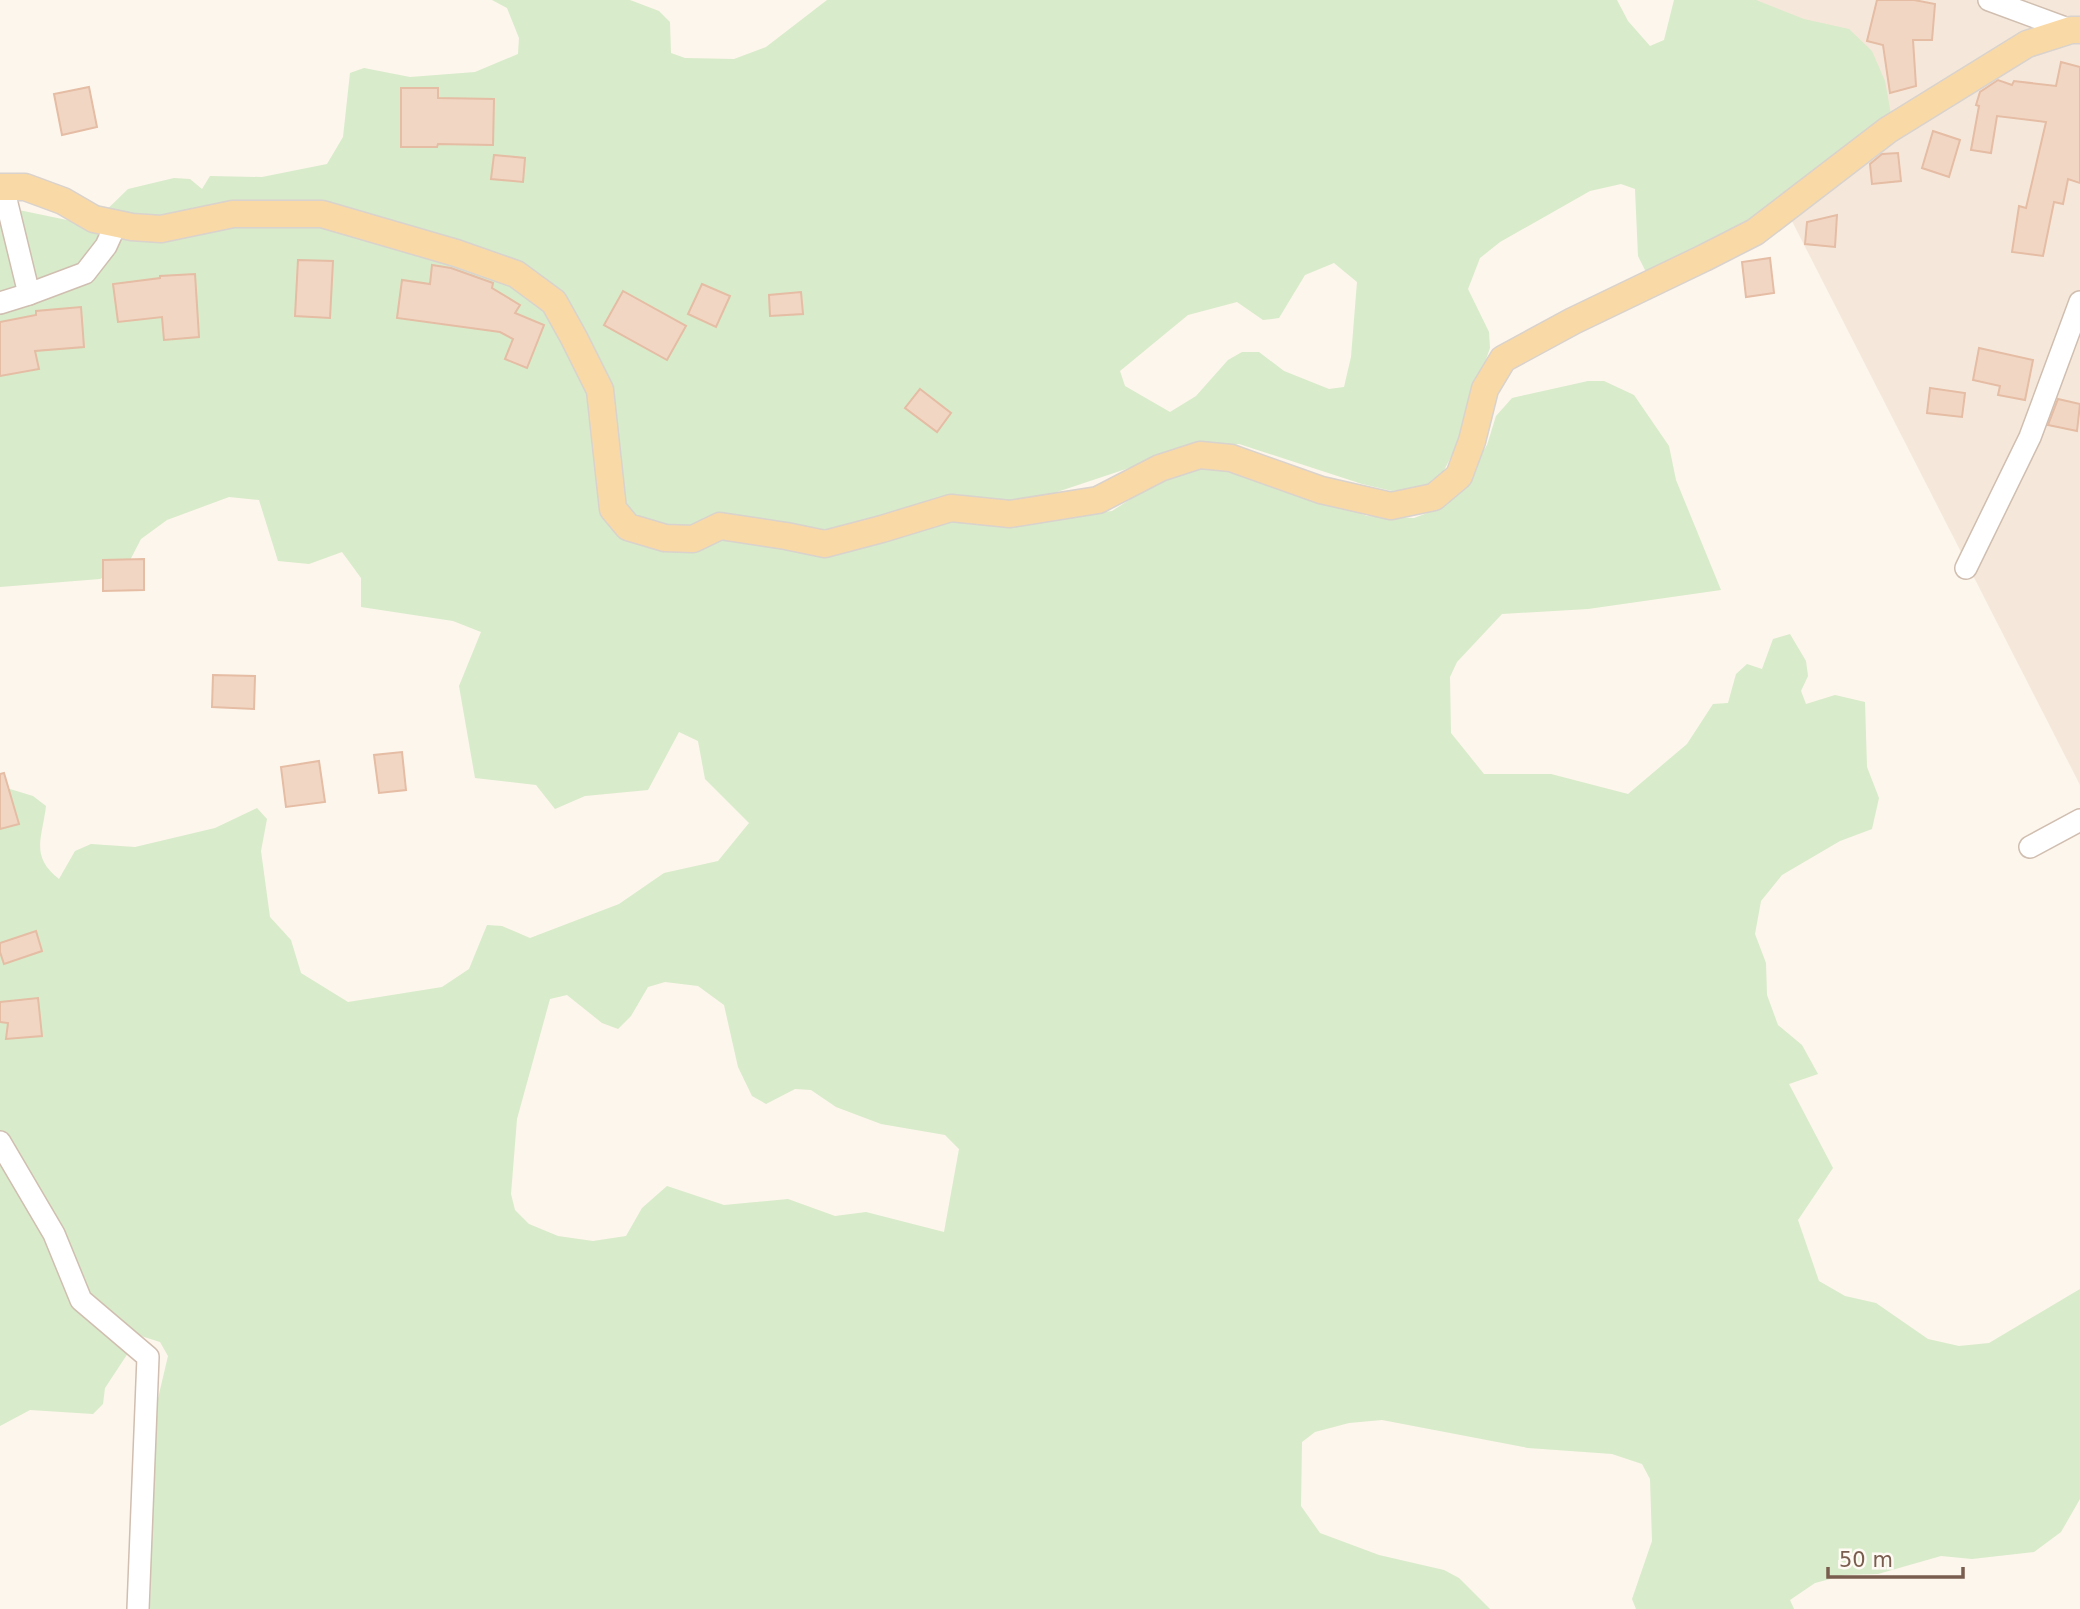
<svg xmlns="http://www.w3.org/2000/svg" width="2080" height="1609" viewBox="0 0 2080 1609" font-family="'DejaVu Sans',sans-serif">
	<rect width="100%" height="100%" fill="#fdf6ec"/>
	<polygon fill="#f5e8da" points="1679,0 2080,0 2080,785"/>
	<path fill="#d8ebca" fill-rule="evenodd" d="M 492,0 L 630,0 L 659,11 L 670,22 L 671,53 L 685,58 L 734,59 L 766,47 L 827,0 L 1617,0 L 1628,21 L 1650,46 L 1664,40 L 1674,0 L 1756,0 L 1804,19 L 1849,29 L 1872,51 L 1885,81 L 1891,114 L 1840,171 L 1659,278 L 1645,270 L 1638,256 L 1635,189 L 1621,184 L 1590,191 L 1500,242 L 1480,258 L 1468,289 L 1489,332 L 1490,348 L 1453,453 L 1439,480 L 1425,487 L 1392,491 L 1362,484 L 1239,444 L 1153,460 L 1027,502 L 1017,522 L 1112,511 L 1177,469 L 1207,466 L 1266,477 L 1367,516 L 1414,518 L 1443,507 L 1455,496 L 1487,445 L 1496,416 L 1512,398 L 1588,381 L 1604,381 L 1634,395 L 1669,446 L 1676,480 L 1721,590 L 1588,609 L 1502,614 L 1457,662 L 1450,677 L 1451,733 L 1484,774 L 1551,774 L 1628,794 L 1687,744 L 1713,704 L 1728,703 L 1736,674 L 1747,664 L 1762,669 L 1773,639 L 1790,634 L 1806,661 L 1808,676 L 1801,691 L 1806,704 L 1835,695 L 1865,702 L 1867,767 L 1879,798 L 1872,829 L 1840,841 L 1782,875 L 1761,901 L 1755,934 L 1766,963 L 1767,995 L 1778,1025 L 1802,1045 L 1818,1074 L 1789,1084 L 1833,1168 L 1798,1220 L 1819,1281 L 1845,1296 L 1876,1303 L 1928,1339 L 1959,1346 L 1989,1343 L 2080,1289 L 2080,1499 L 2061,1532 L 2034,1552 L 1972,1559 L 1941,1556 L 1878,1574 L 1845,1575 L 1815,1583 L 1790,1600 L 1794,1609 L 1636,1609 L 1632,1599 L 1652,1541 L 1650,1479 L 1642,1464 L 1612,1454 L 1528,1448 L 1382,1420 L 1349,1423 L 1315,1432 L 1302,1442 L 1301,1506 L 1320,1533 L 1379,1555 L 1444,1570 L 1459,1578 L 1490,1609 L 150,1609 L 152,1497 L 147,1445 L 168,1356 L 160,1342 L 128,1332 L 132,1347 L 105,1388 L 103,1404 L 93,1414 L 30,1410 L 0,1426 L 0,786 L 33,796 L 46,806 C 42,839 30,856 59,879 L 75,851 L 91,844 L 135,847 L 215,828 L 257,808 L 267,819 L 261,851 L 270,917 L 291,940 L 301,973 L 348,1002 L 442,987 L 469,969 L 487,925 L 502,926 L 530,938 L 619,904 L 664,873 L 718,861 L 749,823 L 705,779 L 698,741 L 679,732 L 648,790 L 585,796 L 555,809 L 536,785 L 475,778 L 459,686 L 481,632 L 453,621 L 361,607 L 361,578 L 342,552 L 309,564 L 278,561 L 259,500 L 229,497 L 167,520 L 141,539 L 127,566 L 100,579 L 0,587 L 0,210 L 14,209 L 91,225 L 128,189 L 174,178 L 190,179 L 202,189 L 210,176 L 262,177 L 327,164 L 343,137 L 350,73 L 364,68 L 410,77 L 475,72 L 518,54 L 519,38 L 507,8 ZM 1334,263 L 1357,282 L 1351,357 L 1344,387 L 1329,389 L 1284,371 L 1259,352 L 1242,352 L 1228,360 L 1196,396 L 1170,412 L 1125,386 L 1120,371 L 1188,315 L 1237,302 L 1263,320 L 1279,318 L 1305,275 ZM 665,982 L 698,986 L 724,1005 L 738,1067 L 752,1096 L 766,1104 L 795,1089 L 811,1090 L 836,1107 L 881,1124 L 945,1135 L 959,1149 L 944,1232 L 866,1212 L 835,1216 L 788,1199 L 724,1205 L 667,1186 L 642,1208 L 626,1236 L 593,1241 L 558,1236 L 529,1224 L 515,1210 L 511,1194 L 517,1119 L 550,999 L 567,995 L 602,1023 L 618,1029 L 631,1016 L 648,987 Z"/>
	<g fill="#f2d6c4" stroke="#e5bca4" stroke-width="2">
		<polygon points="1877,0 1914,0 1935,4 1932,40 1913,40 1916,86 1890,93 1883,45 1867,41"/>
		<polygon points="2061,62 2080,67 2080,183 2068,179 2063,204 2054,202 2043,256 2012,252 2019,206 2026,208 2046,122 1997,116 1991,153 1971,150 1979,106 1976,105 1980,92 1998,80 2012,85 2014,81 2056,86"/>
		<polygon points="89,87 97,127 62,135 54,94"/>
		<polygon points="401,88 438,88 438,98 494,99 493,145 438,144 437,147 401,147"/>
		<polygon points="1933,131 1960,140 1949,177 1922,168"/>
		<polygon points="1898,153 1901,181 1872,184 1870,164 1882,154"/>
		<polygon points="494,155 525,158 523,182 491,179"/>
		<polygon points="1837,215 1835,247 1805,244 1807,222"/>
		<polygon points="1770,258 1774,293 1746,297 1742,262"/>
		<polygon points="298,260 333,261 330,318 295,316"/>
		<polygon points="432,265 451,268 493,283 492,288 520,305 515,313 544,325 527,368 505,359 513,339 500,332 397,318 402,280 430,284"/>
		<polygon points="195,274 199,337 164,340 162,317 118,322 113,284 160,278 160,276"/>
		<polygon points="702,284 730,296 716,327 688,314"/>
		<polygon points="623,291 686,326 667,360 604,325"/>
		<polygon points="801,292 803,314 770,316 769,295"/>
		<polygon points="81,307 84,347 35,351 39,369 0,376 0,322 36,315 36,311"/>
		<polygon points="1979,348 2033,360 2025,400 1998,395 2000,386 1973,380"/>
		<polygon points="1930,388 1965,393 1962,417 1927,413"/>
		<polygon points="920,389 951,413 937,432 905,408"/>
		<polygon points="2058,399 2080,404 2077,431 2048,425"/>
		<polygon points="144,559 144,590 103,591 103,560"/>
		<polygon points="213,675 255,676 254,709 212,707"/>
		<polygon points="402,752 406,790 379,793 374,755"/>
		<polygon points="319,761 325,802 286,807 281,767"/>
		<polygon points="4,773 19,824 0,829 0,774"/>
		<polygon points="36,931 42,951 4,964 0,952 0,943"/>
		<polygon points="38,998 42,1036 6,1039 8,1023 0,1022 0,1002"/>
	</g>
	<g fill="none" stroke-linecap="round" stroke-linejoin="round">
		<g stroke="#d0beb0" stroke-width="24">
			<g id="minor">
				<polyline points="1989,0 2071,30"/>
				<polyline points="29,294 85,273 106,246 116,224"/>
				<polyline points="0,303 29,294 3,187"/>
				<polyline points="1966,568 2030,437 2080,302"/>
				<polyline points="2030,847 2080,820"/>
				<polyline points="0,1142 54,1234 81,1300 148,1357 138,1609"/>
			</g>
		</g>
		<g stroke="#d9d2cd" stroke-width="29">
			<polyline id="major" points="0,187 25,187 63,201 94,219 132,227 161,229 233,214 322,214 456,253 516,274 554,302 574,338 600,390 613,509 628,527 665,538 693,539 720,526 786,536 825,544 882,529 951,508 1010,514 1098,500 1160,468 1200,455 1231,458 1321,490 1391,506 1434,497 1459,476 1472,441 1485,389 1503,359 1573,321 1704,258 1755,232 1888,130 2027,44 2071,30 2080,30"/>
		</g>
		<use href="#minor" stroke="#fff" stroke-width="21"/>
		<use href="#major" stroke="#f9daa7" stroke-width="26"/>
	</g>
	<path d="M1828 1567v10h135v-10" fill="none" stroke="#795d4e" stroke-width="3.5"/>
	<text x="1839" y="1567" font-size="21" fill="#795d4e" stroke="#fffaf3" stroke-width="5" paint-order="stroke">50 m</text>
</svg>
